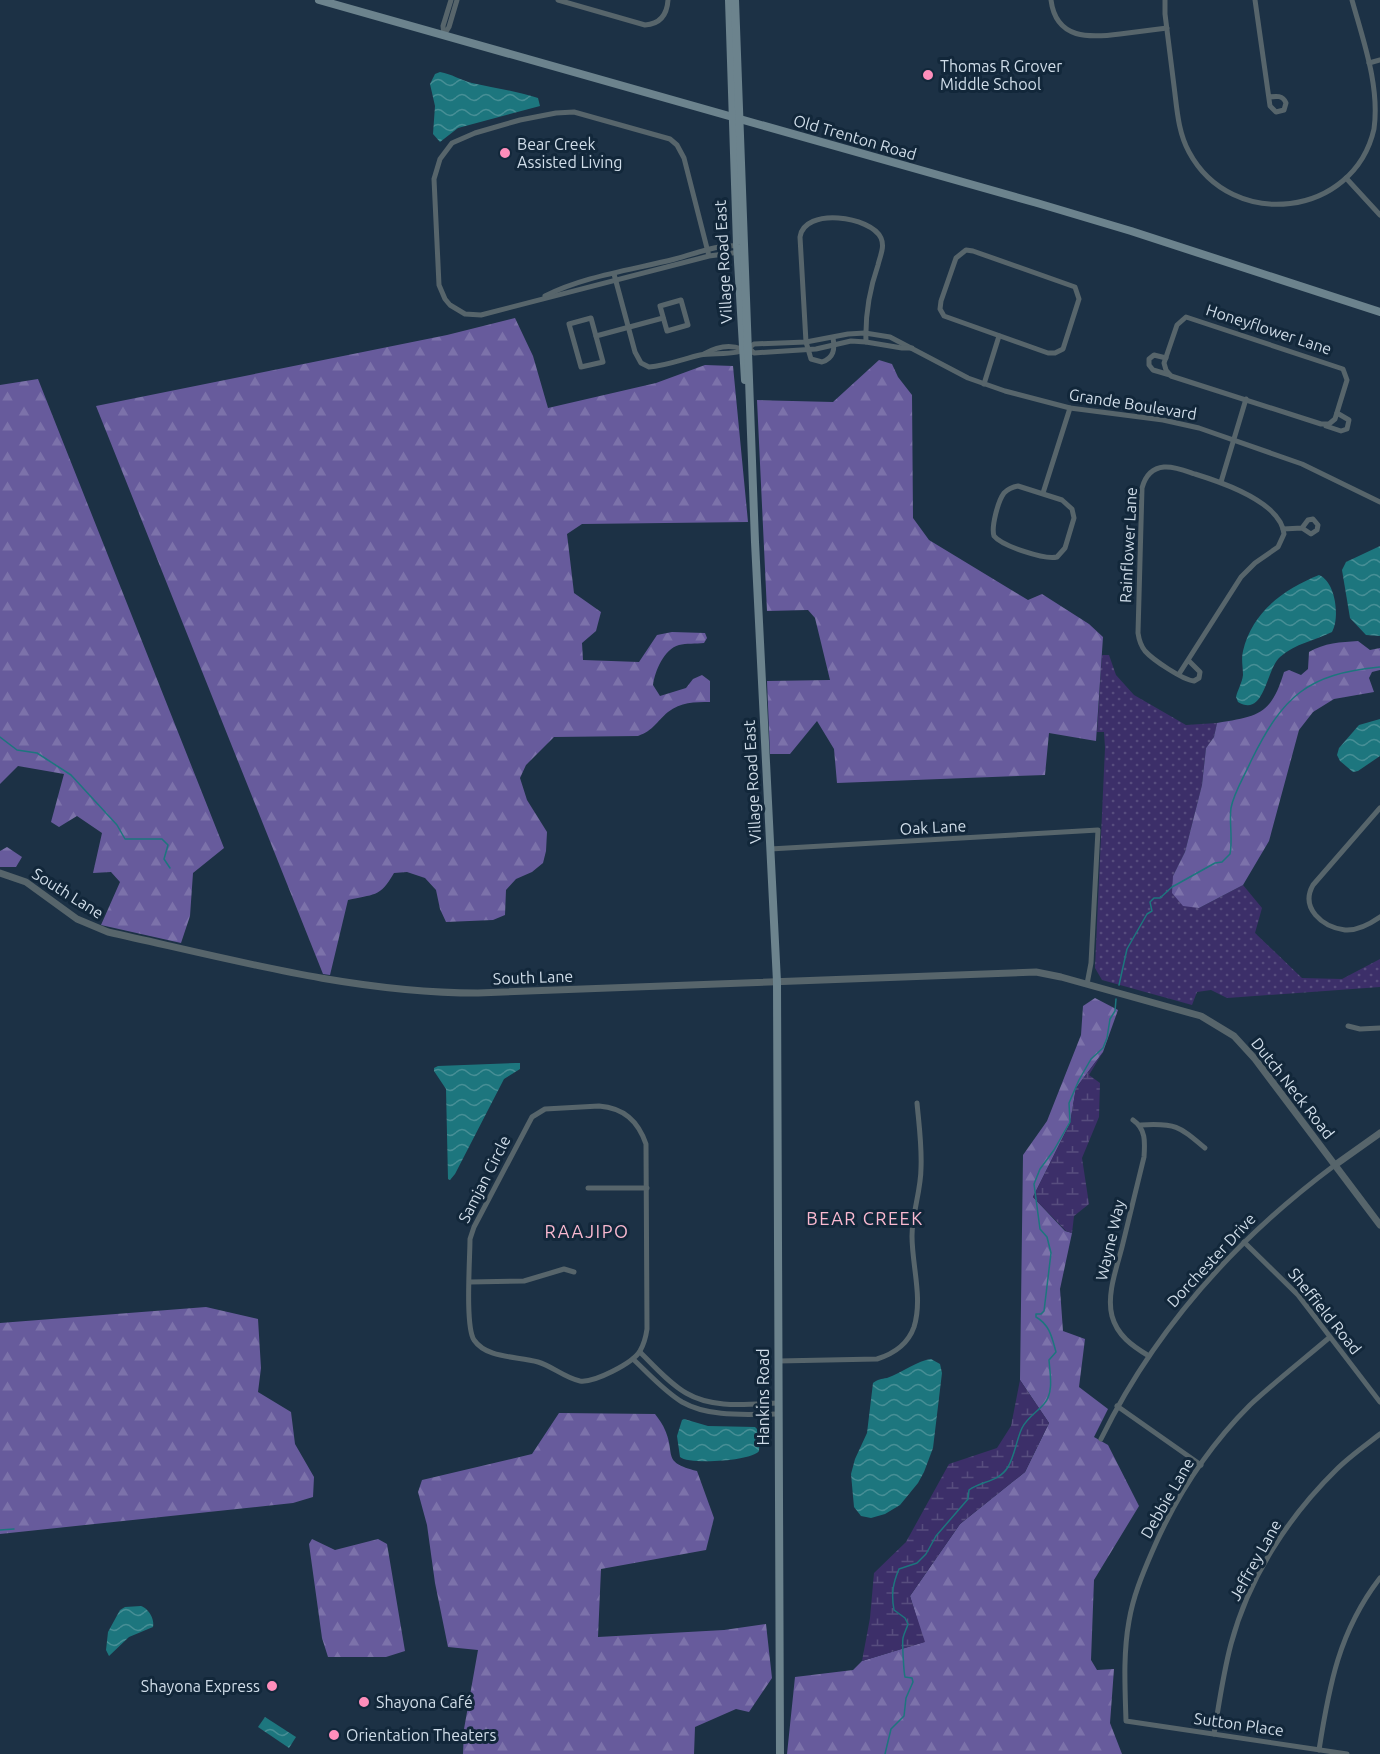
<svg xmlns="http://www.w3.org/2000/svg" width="1380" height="1754" viewBox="0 0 1380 1754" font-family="Ubuntu,sans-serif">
	<defs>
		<pattern id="grass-dots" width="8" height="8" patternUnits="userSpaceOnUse" patternTransform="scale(1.5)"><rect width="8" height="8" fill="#3c2f69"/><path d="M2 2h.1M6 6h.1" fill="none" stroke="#574d7e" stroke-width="1.8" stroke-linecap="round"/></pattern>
		<pattern id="forest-firs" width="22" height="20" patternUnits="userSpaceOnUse" patternTransform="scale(1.5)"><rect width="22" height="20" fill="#675b9c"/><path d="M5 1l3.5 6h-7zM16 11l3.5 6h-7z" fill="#7c72aa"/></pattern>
		<pattern id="wetland-marsh" width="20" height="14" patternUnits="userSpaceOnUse" patternTransform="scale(1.5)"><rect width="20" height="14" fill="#3c2f69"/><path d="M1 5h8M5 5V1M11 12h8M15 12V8" fill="none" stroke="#574d7e"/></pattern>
		<pattern id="water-waves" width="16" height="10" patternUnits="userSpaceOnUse" patternTransform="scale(1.5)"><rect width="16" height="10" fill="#1d767e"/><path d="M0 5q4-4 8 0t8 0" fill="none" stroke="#478f96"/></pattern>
	</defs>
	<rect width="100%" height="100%" fill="#1c3145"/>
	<polygon fill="url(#grass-dots)" points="1102,655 1109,655 1116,675 1134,695 1186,725 1217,723 1214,737 1206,748 1202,785 1185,852 1173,876 1199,908 1243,885 1262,908 1255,933 1302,978 1342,979 1380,959 1380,987 1227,998 1211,990 1197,992 1192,1005 1102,980 1095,968 1105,748 1104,732 1097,732"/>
	<g fill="url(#forest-firs)">
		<path d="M 515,318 L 533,356 L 548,408 L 656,383 L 705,365 L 733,366 L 748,522 L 582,524 L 567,534 L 574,593 L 601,612 L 596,631 L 582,643 L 583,660 L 639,662 L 657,635 L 672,632 L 705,633 L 707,638 L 704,643 C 696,644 686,643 679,645 C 664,649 655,671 653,685 L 660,696 L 686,688 L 693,679 L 702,675 L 710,681 L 710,702 C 694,702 681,702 668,712 C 656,722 654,730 638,736 L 554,737 L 526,765 L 520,778 L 527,800 L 547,832 L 546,851 L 543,863 L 532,872 L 516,879 L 506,890 L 505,915 L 493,920 L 446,922 L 440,909 L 436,890 L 425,878 L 407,872 L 394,873 C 380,898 373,894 348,900 L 330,975 L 323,974 L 96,406 L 447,335 Z"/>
		<polygon points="879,360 892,364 898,377 912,395 913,518 929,540 1028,600 1042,594 1089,624 1103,637 1096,741 1049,733 1045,775 837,783 834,749 817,721 790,754 770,754 767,681 830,680 815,618 808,610 767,611 757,400 833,402"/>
		<polygon points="38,379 224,848 193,873 190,916 181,943 101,925 120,882 111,872 93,873 102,833 77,816 59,827 51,822 64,774 18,766 0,784 0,385"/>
		<path d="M 1358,641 L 1370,650 L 1380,648 L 1380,670 L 1372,672 L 1369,678 L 1374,692 L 1334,699 L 1313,712 L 1299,730 L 1269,841 L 1243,885 L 1199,908 L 1183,906 L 1172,893 L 1173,876 L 1185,852 L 1202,785 L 1206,748 L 1214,737 L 1217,723 C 1259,716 1271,715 1284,672 L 1289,670 L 1301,675 L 1308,669 L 1309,652 C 1324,643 1341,642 1358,641 Z"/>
		<polygon points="7,847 22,857 16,867 0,867 0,851"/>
		<polygon points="1095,998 1118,1010 1103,1052 1076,1088 1070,1123 1033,1197 1065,1231 1072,1233 1060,1289 1063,1331 1085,1339 1079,1387 1108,1409 1094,1437 1108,1445 1139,1506 1094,1580 1091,1660 1097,1670 1114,1669 1110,1723 1122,1754 787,1754 795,1677 853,1670 862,1661 924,1642 910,1596 960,1524 1025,1472 1049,1423 1020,1380 1023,1155 1047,1121 1081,1035 1083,1006"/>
		<polygon points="206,1307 258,1319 261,1368 258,1392 291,1412 295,1444 314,1477 313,1497 293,1503 0,1534 0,1323"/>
		<path d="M 559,1413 L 655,1414 C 659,1419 663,1425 665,1430 C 676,1455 661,1462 697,1471 L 714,1518 L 706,1550 L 601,1569 L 598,1637 L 724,1630 L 766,1624 L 772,1678 L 749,1712 L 736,1709 L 695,1727 L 694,1754 L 463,1754 L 464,1729 L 478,1650 L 448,1647 L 435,1583 L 427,1525 L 418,1492 L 422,1480 L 532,1454 Z"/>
		<polygon points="312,1539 335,1550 378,1539 387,1544 405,1651 386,1657 328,1657 322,1638 309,1544"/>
	</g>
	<g fill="url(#wetland-marsh)">
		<polygon points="1103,1052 1089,1075 1100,1083 1099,1117 1082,1158 1089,1204 1074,1216 1072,1233 1066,1231 1033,1197 1070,1123 1076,1088"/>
		<polygon points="1020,1380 1049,1423 1025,1472 960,1524 910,1596 925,1642 862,1661 870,1618 874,1573 906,1542 949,1464 997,1448 1011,1426"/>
	</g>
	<g fill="url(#water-waves)">
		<path d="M 440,72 C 452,74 460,80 472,83 C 494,88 516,91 538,98 L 540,106 L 458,128 L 440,142 L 433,134 L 435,106 L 430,84 L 435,74 Z"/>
		<polygon points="1380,546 1380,636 1366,635 1350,618 1342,570 1346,562"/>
		<path d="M 1319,575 C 1336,582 1340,618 1332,632 C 1314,641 1296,643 1280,657 C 1266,669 1265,718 1238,702 L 1236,697 C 1238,689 1242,683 1243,675 C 1243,667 1241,659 1243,651 C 1252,612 1284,589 1319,575 Z"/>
		<polygon points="1380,719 1380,756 1358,771 1353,772 1340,761 1337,755 1339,748 1359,725"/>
		<polygon points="516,1063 520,1063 520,1069 504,1079 455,1174 450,1180 448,1179 446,1089 434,1071 434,1068 438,1066"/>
		<path d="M 931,1359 L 940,1364 L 942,1373 L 933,1448 L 924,1472 L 918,1483 L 900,1505 L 885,1514 L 871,1518 L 861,1516 L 854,1507 L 851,1474 L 855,1459 L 867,1433 L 873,1383 C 878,1379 881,1379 887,1378 C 902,1373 918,1360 931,1359 Z"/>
		<path d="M 684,1419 L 708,1426 L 755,1427 L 760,1432 L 759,1451 C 752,1461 689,1465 680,1457 L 677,1436 L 682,1420 Z"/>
		<path d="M 141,1606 C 148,1608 155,1619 153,1627 L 129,1637 L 109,1656 L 106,1650 L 108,1632 L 120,1610 L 125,1607 Z"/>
		<polygon points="265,1717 296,1737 289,1748 258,1727"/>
	</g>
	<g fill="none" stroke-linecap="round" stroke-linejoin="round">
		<g stroke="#1d767e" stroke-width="1.5">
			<polyline points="0,737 17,750 37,753 71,775 117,825 125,839 162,839 168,845 164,859 170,868"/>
			<path d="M 1119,985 L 1127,949 L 1147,914 L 1152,911 L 1150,902 L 1154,898 L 1160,898 L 1172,887 L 1215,863 L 1222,862 L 1230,854 C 1233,839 1229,822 1231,808 C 1234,792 1245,775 1251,761 C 1283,696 1307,674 1380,667"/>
			<polyline points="0,1530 14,1529"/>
			<path d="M 885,1754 L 891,1729 L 904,1716 L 906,1698 L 913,1682 L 912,1678 L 905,1677 C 904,1674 902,1643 903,1638 C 904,1633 907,1628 908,1624 L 905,1618 L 894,1610 C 891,1594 893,1583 899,1569 L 917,1563 L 926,1554 L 936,1536 L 968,1499 L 969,1490 C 981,1481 999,1482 1008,1467 C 1015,1455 1016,1441 1022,1428 C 1027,1418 1037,1412 1044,1404 C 1054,1393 1050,1374 1049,1360 L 1056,1352 C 1052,1338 1050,1325 1036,1317 L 1036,1314 L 1041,1314 L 1044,1311 L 1051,1253 L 1047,1237 L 1040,1229 L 1034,1184 L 1040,1169 L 1054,1150 L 1070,1122 L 1069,1103 L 1079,1080 L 1091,1059 L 1103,1048 L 1107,1038 L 1110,1019 L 1115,1011 L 1116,999"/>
		</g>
		<g stroke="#57656b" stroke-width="5">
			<path d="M 558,0 L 645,25 C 660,24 667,15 668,0"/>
			<path d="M 1051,0 C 1056,40 1090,38 1120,34 C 1136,32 1151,30 1167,28"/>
			<path d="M 1165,0 L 1165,14 C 1168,38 1171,62 1174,86 C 1177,109 1178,132 1189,152 C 1232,232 1354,217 1374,129 C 1380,86 1363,40 1352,0"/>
			<path d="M 1255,0 L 1270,106 L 1276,112 L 1284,110 L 1286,103 C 1283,95 1276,96 1269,97"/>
			<polyline points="444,35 449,27 457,0"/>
			<polyline points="444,35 443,26 451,0"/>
			<polyline points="1369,63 1380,60"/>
			<polyline points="1346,178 1380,215"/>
			<polygon points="966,250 973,251 1075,287 1079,299 1063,349 1055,353 1048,353 944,316 940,309 941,301 956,258"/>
			<polyline points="709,256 684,158 677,145 670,139 574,112 556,113 520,120 475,133 452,143 440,159 434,179 439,285 445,299 450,305 465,314 481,315 709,256 740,252"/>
			<path d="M 614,274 L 635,352 L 641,363 L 649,367 C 666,366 683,359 700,355 C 717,352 740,357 754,344 L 806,342 L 848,334 L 865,333 L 890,337 L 968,378 L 1005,391 L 1070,408 L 1163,420 L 1199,428 L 1302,464 L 1380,502"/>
			<path d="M 545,296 C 584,276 632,270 675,259 C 695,254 718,244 738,246"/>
			<polygon points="681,300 688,325 667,331 660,306"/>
			<polygon points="1186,317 1343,369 1347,380 1335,419 1329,424 1321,424 1171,376 1166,370 1164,363 1177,325"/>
			<polygon points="591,318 603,362 581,367 569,324"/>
			<polyline points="596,336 663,318"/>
			<path d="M 833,338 C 835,349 834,358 822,362 L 811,359 L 806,342 L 800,237 C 804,207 871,216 881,238 C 885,247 880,256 878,265 C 869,291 865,314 866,342"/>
			<polyline points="749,348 754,353 816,349 851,341 866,342 902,348 912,348"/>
			<path d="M 704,354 C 716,347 729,344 742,349"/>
			<polyline points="1166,358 1154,355 1149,359 1149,365 1153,370 1170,375"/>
			<polyline points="984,384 999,336"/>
			<polyline points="1326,426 1341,431 1347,429 1349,420 1337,413"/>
			<polyline points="1221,482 1246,399"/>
			<path d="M 1018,486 L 1062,500 L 1072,509 L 1074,518 L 1065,548 L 1057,557 C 1045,560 1002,546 994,536 C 991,527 998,501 1004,493 C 1008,489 1012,487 1018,486 Z"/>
			<polyline points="1043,493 1070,408"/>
			<polyline points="1283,529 1302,528 1311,534 1317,530 1318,525 1313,519 1308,520 1302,528"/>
			<path d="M 1179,674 L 1241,577 L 1255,563 L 1278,547 L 1284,534 C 1281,502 1221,482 1195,474 C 1186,471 1174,466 1164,467 C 1152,468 1145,477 1142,488 L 1138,633 C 1139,640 1141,646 1145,651 C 1153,660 1183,680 1194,681 L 1199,678 L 1200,672 L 1188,660"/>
			<path d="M 1380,808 L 1313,885 C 1300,908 1322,927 1345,930 C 1358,931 1370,924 1380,917"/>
			<polyline points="770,849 1098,830 1091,963 1087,984"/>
			<polyline points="1348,1026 1360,1029 1380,1028"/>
			<path d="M 599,1106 C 624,1108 638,1121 646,1144 L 647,1329 C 646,1336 644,1344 640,1351 C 633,1363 594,1383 580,1381 C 565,1378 552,1366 538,1362 C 518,1356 487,1359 474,1340 C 465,1326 470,1259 470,1239 L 474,1227 L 532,1117 L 545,1109 Z"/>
			<path d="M 1133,1120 C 1146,1129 1145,1142 1144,1157 C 1137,1186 1130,1214 1123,1243 C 1118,1265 1106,1293 1112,1316 C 1117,1335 1132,1346 1149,1356"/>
			<path d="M 1141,1125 C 1176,1123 1179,1126 1205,1148"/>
			<polyline points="588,1188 647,1188"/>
			<polyline points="1244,1242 1298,1295 1380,1402"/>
			<polyline points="470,1282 524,1281 564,1269 574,1272"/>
			<path d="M 1330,1337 C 1303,1360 1276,1381 1250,1405 C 1208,1447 1175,1498 1152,1552 C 1142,1575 1133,1597 1129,1621 C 1123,1654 1125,1688 1126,1721 L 1347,1754"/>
			<path d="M 640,1352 C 654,1366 669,1383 686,1393 C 713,1409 748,1404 778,1403"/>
			<path d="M 633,1359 C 649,1374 664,1391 682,1402 C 710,1418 748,1414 779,1414"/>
			<path d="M 778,1361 L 877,1359 C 893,1354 908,1344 914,1327 C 923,1298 912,1266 912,1236 C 912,1213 921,1191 921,1168 C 922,1146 919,1125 917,1103"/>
			<polyline points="1117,1406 1201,1465"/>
			<path d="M 1101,1439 C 1155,1329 1237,1238 1335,1165"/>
			<path d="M 1214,1734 C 1219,1704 1223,1674 1231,1644 C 1249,1577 1288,1517 1337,1469 C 1350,1456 1366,1445 1380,1434"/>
			<path d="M 1319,1750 C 1329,1686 1339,1631 1380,1578"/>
		</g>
		<g stroke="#57656b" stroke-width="7">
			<path d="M 0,873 L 26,882 L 77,919 L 108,932 C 230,959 353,993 478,993 L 1036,972 L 1061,977 L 1201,1016 L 1234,1036 L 1255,1059 L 1380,1225"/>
			<polyline points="1335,1165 1380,1133"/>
		</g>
		<g stroke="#6c838d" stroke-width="8">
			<polyline points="319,0 1037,203 1131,231 1380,312"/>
			<polyline points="729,0 737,245 745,380"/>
			<polyline points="735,0 755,542 777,982 780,1754"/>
		</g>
	</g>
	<g fill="#fe8ebb" stroke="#12273a" stroke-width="2">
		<circle cx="928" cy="75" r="6"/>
		<circle cx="505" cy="153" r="6"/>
		<circle cx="272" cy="1686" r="6"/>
		<circle cx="364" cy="1702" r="6"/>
		<circle cx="334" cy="1735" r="6"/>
	</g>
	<g text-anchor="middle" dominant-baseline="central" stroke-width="6" stroke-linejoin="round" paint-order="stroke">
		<g font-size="16" fill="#d0dde9" stroke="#12273a" text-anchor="start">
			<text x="940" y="66">Thomas R Grover<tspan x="940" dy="18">Middle School</tspan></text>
			<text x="517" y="144">Bear Creek<tspan x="517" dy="18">Assisted Living</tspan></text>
			<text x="260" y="1686" text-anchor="end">Shayona Express</text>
			<text x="376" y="1702">Shayona Café</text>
			<text x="346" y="1735">Orientation Theaters</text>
		</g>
		<g font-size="16" fill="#d0dde9" stroke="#12273a">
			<text transform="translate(855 137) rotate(16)">Old Trenton Road</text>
			<text transform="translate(723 262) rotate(-93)">Village Road East</text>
			<text transform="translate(1269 329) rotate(18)">Honeyflower Lane</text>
			<text transform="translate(1133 404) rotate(9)">Grande Boulevard</text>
			<text transform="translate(1128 545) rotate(-87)">Rainflower Lane</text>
			<text transform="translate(752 782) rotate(-93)">Village Road East</text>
			<text transform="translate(933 827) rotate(-3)">Oak Lane</text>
			<text transform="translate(68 893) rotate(32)">South Lane</text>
			<text transform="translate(533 977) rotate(-2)">South Lane</text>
			<text transform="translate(1293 1088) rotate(52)">Dutch Neck Road</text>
			<text transform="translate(484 1179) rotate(-63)">Samjan Circle</text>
			<text transform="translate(1110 1240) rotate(-77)">Wayne Way</text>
			<text transform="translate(1211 1260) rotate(-47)">Dorchester Drive</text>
			<text transform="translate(1325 1311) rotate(51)">Sheffield Road</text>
			<text transform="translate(763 1397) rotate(-90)">Hankins Road</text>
			<text transform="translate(1167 1498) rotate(-60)">Debbie Lane</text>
			<text transform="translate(1255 1560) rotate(-61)">Jeffrey Lane</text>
			<text transform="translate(1239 1724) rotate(8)">Sutton Place</text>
		</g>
		<g font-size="18" letter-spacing="1.5" fill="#fab9d0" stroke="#12273a">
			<text x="865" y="1218">BEAR CREEK</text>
			<text x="587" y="1231">RAAJIPO</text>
		</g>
	</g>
</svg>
